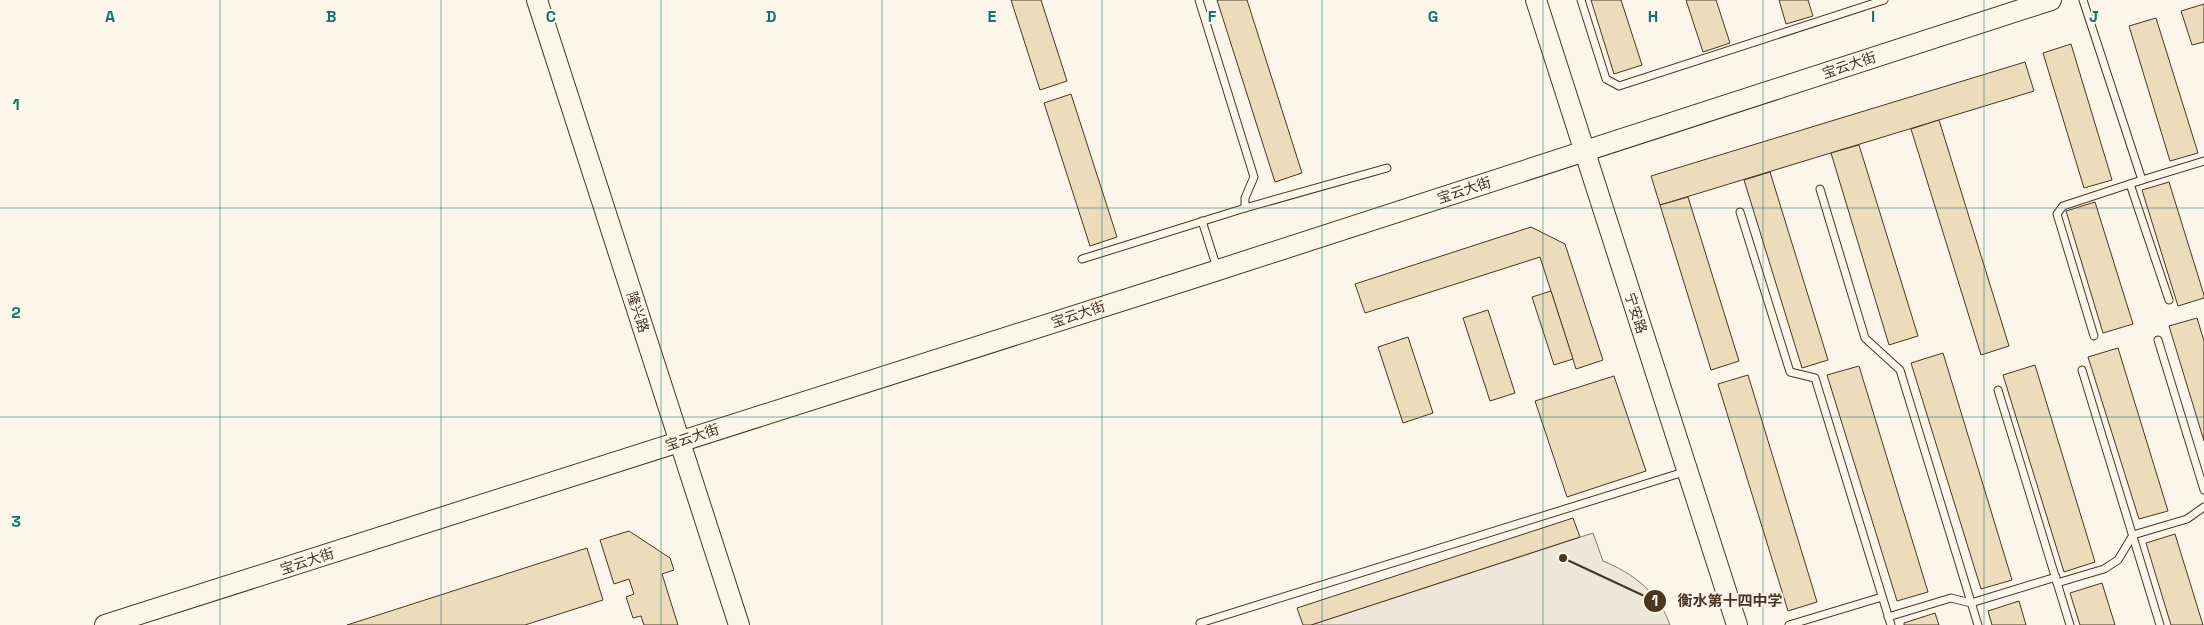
<svg xmlns="http://www.w3.org/2000/svg" width="2204" height="625" viewBox="0 0 2204 625" font-family="'Space Grotesk','Noto Sans SC',sans-serif">
	<rect width="100%" height="100%" fill="#fbf6e9"/>
	<path fill="#ede6d9" stroke="#887966" d="M 1593,533 L 1603,561 C 1633,573 1659,593 1670,625 L 1311,625 Z"/>
	<g fill="#ecdcbc" stroke="#4a3520">
		<polygon points="1011,0 1041,0 1067,81 1040,90"/>
		<polygon points="1217,0 1247,0 1302,173 1275,182"/>
		<polygon points="1591,0 1621,0 1642,65 1614,74"/>
		<polygon points="1686,0 1716,0 1730,43 1703,52"/>
		<polygon points="1779,0 1808,0 1813,16 1786,24"/>
		<polygon points="2204,4 2204,42 2192,45 2181,11"/>
		<polygon points="2156,18 2198,153 2170,161 2129,26"/>
		<polygon points="2071,44 2112,180 2084,188 2043,53"/>
		<polygon points="2025,62 2034,91 1660,205 1651,176"/>
		<polygon points="1071,94 1117,237 1090,246 1044,103"/>
		<polygon points="1939,120 2009,346 1981,355 1911,129"/>
		<polygon points="1859,145 1918,336 1889,345 1831,153"/>
		<polygon points="1770,172 1828,360 1802,368 1744,180"/>
		<polygon points="2169,182 2204,295 2204,298 2178,306 2142,190"/>
		<polygon points="1688,197 1739,361 1711,370 1660,205"/>
		<polygon points="2095,202 2133,324 2103,333 2066,211"/>
		<polygon points="1531,227 1565,244 1603,360 1576,369 1540,257 1365,313 1355,284"/>
		<polygon points="1551,291 1573,359 1554,365 1532,297"/>
		<polygon points="1488,310 1515,393 1490,401 1463,318"/>
		<polygon points="2197,318 2204,341 2204,441 2169,326"/>
		<polygon points="1408,337 1433,413 1403,423 1378,347"/>
		<polygon points="2118,348 2168,511 2139,519 2088,357"/>
		<polygon points="1943,353 2012,580 1981,589 1911,363"/>
		<polygon points="2035,365 2095,562 2064,572 2003,375"/>
		<polygon points="1859,366 1928,592 1897,601 1827,375"/>
		<polygon points="1748,375 1817,602 1788,611 1718,384"/>
		<polygon points="1614,376 1646,471 1567,497 1535,401"/>
		<polygon points="1573,518 1580,537 1311,625 1303,625 1297,608"/>
		<polygon points="629,531 670,558 674,570 662,574 678,625 644,625 641,616 633,618 626,597 634,594 629,579 614,584 600,540"/>
		<polygon points="2175,534 2203,625 2171,625 2146,543"/>
		<polygon points="587,548 603,600 525,625 347,625"/>
		<polygon points="2102,583 2115,625 2080,625 2070,593"/>
		<polygon points="2019,601 2026,625 1992,625 1988,611"/>
		<polygon points="1935,613 1939,625 1904,625 1904,623"/>
	</g>
	<g fill="none" stroke-linecap="round" stroke-linejoin="round">
		<g stroke="#4a3520" stroke-width="9">
			<g id="lane">
				<polyline points="1199,0 1254,177 1245,198 1245,208"/>
				<polyline points="1581,0 1606,79 1619,86 1884,0"/>
				<polyline points="2083,0 2142,180 2063,206 2057,214 2094,336"/>
				<polyline points="2142,180 2204,161"/>
				<polyline points="2130,184 2169,300"/>
				<polyline points="1820,189 1865,338 1900,370 1978,625"/>
				<polyline points="1740,212 1790,372 1815,378 1891,625"/>
				<polyline points="1202,221 1217,268"/>
				<polyline points="1082,259 1245,208 1387,168"/>
				<polyline points="2158,340 2204,490"/>
				<polyline points="2082,370 2160,625"/>
				<polyline points="1998,390 2070,625"/>
				<polyline points="2057,583 2104,569 2118,560 2133,535 2187,519 2204,507"/>
				<polyline points="1888,617 1951,598 1971,603 2056,577"/>
				<polyline points="1200,623 1687,471"/>
				<polyline points="1789,625 1882,597"/>
			</g>
		</g>
		<g stroke="#4a3520" stroke-width="22">
			<g id="secondary">
				<polyline points="537,0 739,625"/>
				<polyline points="1536,0 1737,625"/>
				<polyline points="105,625 1212,272 2051,0"/>
			</g>
		</g>
		<use href="#lane" stroke="#fbf6e9" stroke-width="7"/>
		<use href="#secondary" stroke="#fbf6e9" stroke-width="20"/>
	</g>
	<path fill="none" stroke="#0f766e" stroke-width="1" stroke-opacity="0.55" d="M 220,0 L 220,625M 441,0 L 441,625M 661,0 L 661,625M 882,0 L 882,625M 1102,0 L 1102,625M 1322,0 L 1322,625M 1543,0 L 1543,625M 1763,0 L 1763,625M 1984,0 L 1984,625M 0,208 L 2204,208M 0,417 L 2204,417"/>
	<g text-anchor="middle" dominant-baseline="central" stroke-width="4" stroke-linejoin="round" paint-order="stroke">
		<g font-size="14" fill="#4a3520" stroke="#fbf6e9">
			<text transform="translate(1849 65) rotate(-18)">宝云大街</text>
			<text transform="translate(1464 190) rotate(-18)">宝云大街</text>
			<text transform="translate(638 312) rotate(72)">隆兴路</text>
			<text transform="translate(1636 313) rotate(72)">宁安路</text>
			<text transform="translate(1078 314) rotate(-18)">宝云大街</text>
			<text transform="translate(692 437) rotate(-18)">宝云大街</text>
			<text transform="translate(307 561) rotate(-18)">宝云大街</text>
		</g>
	</g>
	<g font-size="16" text-anchor="middle" font-weight="bold" fill="#0f766e" stroke="#fbf6e9" stroke-width="4" stroke-linejoin="round" paint-order="stroke">
		<text x="110" y="22">A</text>
		<text x="331" y="22">B</text>
		<text x="551" y="22">C</text>
		<text x="771" y="22">D</text>
		<text x="992" y="22">E</text>
		<text x="1212" y="22">F</text>
		<text x="1433" y="22">G</text>
		<text x="1653" y="22">H</text>
		<text x="1873" y="22">I</text>
		<text x="2094" y="22">J</text>
		<text x="16" y="110">1</text>
		<text x="16" y="318">2</text>
		<text x="16" y="527">3</text>
	</g>
	<path fill="none" stroke="#4a3520" stroke-width="2" d="M1563 558L1655 601"/>
	<g fill="#4a3520" stroke="#fbf6e9" stroke-width="2">
		<circle cx="1563" cy="558" r="5"/>
		<circle cx="1655" cy="601" r="12"/>
	</g>
	<g font-size="15" text-anchor="middle" font-weight="bold" fill="#fff">
		<text x="1655" y="606">1</text>
	</g>
	<g font-size="15" text-anchor="middle" font-weight="bold" fill="#4a3520" stroke="#fbf6e9" stroke-width="4" stroke-linejoin="round" paint-order="stroke">
		<text x="1730" y="606">衡水第十四中学</text>
	</g>
</svg>
